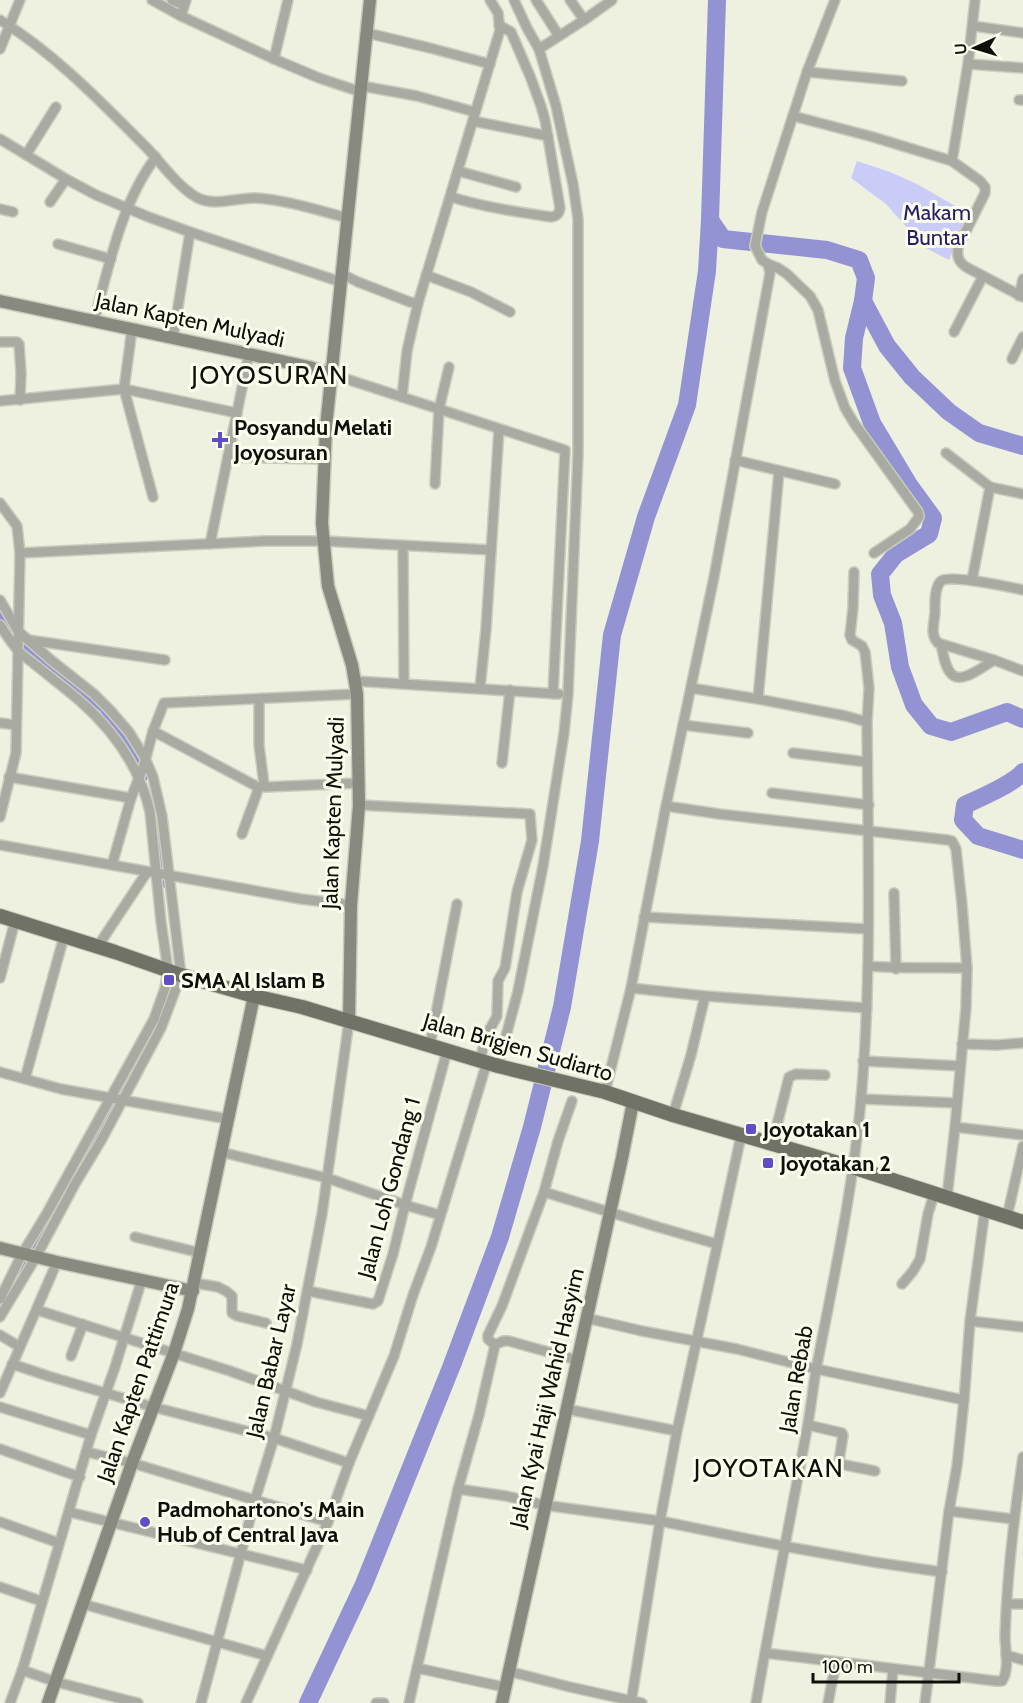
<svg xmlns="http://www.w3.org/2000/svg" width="1023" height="1703" viewBox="0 0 1023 1703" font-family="Cabin,sans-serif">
	<rect width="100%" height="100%" fill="#eef1df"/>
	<polygon fill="#cbcbf7" points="857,161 890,172 917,184 969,214 949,260 924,247 886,204 851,178"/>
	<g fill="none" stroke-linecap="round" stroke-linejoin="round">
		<g stroke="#9392d3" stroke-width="10">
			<polyline points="0,615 17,639 104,708 139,766 143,777"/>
			<polyline points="153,809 166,883"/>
			<polyline points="59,1200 121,1093 134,1066 149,1045"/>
			<polyline points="7,1298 29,1252 47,1222"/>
		</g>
		<g stroke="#9392d3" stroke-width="18">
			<polyline points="710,220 723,239 827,250 859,260 866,278 863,301 854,338 852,368 872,423 909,485 933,518 929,534 896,554 880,574 882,595 893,623 900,667 914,705 931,726 951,732 1007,712 1023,719"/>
			<polyline points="863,301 887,346 912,377 949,412 979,433 1023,446"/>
			<path d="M 1023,772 C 1013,784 980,798 965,805 L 963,820 L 978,836 L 1023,850"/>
			<polyline points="308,1703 364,1584 452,1365 500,1237 532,1127 562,1007 590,841 612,635 646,517 687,405 707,271 710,220 717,0"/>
		</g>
		<g stroke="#cacdbd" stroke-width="12">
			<g id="street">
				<polyline points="152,0 181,16 274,59 319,78 361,92"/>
				<polyline points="172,0 184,5"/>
				<polyline points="536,0 559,36"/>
				<polyline points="570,0 584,20"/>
				<polyline points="181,16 186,0"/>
				<path d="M 0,20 C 54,53 100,101 144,145 C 161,162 175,184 196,197 C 213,207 236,198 254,198 C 283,199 320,211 348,218"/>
				<polyline points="973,26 1023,33"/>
				<polyline points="367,33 430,48 490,64"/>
				<polyline points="0,49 20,0"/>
				<polyline points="539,49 584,20 612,0"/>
				<polyline points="274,59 288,0"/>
				<polyline points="968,64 1023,68"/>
				<polyline points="807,72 902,81"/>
				<polyline points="362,86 417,96 475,112"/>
				<polyline points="1019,100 1023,100"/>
				<path d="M 793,116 L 873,137 L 952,161 L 980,181 L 985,187 L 985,193 L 958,247 C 957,257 958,261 966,267 L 1023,297"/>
				<polyline points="473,121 548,136"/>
				<polyline points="0,139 66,179 96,195 146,216 190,232 341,282"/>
				<polyline points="26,155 56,107"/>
				<polyline points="952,161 968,64 975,0"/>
				<polyline points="458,171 516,187"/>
				<path d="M 451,197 C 484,207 517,212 551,217 C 557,216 559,214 560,208 L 545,120 L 541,106 L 530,76 L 511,32 L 499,25"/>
				<polyline points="50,202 66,179"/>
				<polyline points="0,209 13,212"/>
				<polyline points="58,244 111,259"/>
				<polyline points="768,264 778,268 787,274 810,296 818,310 835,381 845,408 854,423 918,512 919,517 910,529 874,553"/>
				<polyline points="342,274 358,282 410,302 418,303 500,30 498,13 490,0"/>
				<polyline points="426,275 471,292 510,312"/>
				<polyline points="1019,296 1023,279"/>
				<path d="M 94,321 C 109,266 121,203 156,157"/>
				<polyline points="132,329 124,389 153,497"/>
				<polyline points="954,332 983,276"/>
				<polyline points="173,338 190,232"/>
				<polyline points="0,342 17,342 19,344 21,373 20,400"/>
				<polyline points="1012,359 1023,337"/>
				<polyline points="331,374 565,450 553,694"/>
				<polyline points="402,397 407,351 418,303"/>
				<polyline points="0,401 124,389 237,413"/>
				<polyline points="946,453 990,487 1023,494"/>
				<polyline points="228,457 324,459"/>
				<polyline points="735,460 835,484"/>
				<polyline points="435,484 439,409 449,367"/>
				<polyline points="0,503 17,526 20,553 16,753 0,817"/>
				<polyline points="210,544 249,354"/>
				<polyline points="403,546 404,683"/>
				<polyline points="20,553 264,541 323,541 491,550"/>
				<polyline points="854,572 853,608 850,635 852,640 862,646 865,652 869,688 867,722"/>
				<polyline points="972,580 990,487"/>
				<path d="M 1023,590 C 1010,587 949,574 941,581 C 934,588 935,604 935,613 C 934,624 930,635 938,643 L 994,660 L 1023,671"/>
				<polyline points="0,600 18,631 51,660 94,694 110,710 129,732 145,758 153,777 162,816 181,975 161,1028 102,1139 75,1184 36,1257 0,1317"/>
				<path d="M 0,625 C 5,633 10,641 16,648 C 20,654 27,658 33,663 C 49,676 65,688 80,701 C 114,731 140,768 150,812 L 161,922 L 168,970 L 165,988 L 154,1019 L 47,1213 L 22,1254 L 0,1299"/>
				<polyline points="29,640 165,660"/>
				<path d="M 941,644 C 943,653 945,671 954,676 C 964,682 986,665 994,660"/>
				<polyline points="355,681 559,694"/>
				<polyline points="480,688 486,629 499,429"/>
				<path d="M 691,688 L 758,699 L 846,716 L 867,722 C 868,848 872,974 861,1100 C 853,1189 834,1277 817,1365 C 813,1386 811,1408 807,1429 C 790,1520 772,1611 756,1703"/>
				<polyline points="259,699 259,745 264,784 265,787 359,783"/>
				<polyline points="758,699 779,471"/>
				<polyline points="0,723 16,725"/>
				<polyline points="683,725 748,733"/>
				<polyline points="153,731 256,786 258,790 242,834"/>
				<polyline points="793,753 867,762"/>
				<polyline points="502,763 510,690"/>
				<polyline points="9,777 131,798"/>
				<polyline points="772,793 869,805"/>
				<polyline points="359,805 530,814 532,840 517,892 505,968 498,981 497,1016 486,1036 480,1060"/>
				<polyline points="666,806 719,814 948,840 952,841 956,849 962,905 967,968 966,1007 955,1127 947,1197"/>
				<polyline points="0,845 301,899 351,905"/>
				<polyline points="112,865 131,798 144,765 153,731 164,703 357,694"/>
				<polyline points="894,893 896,969"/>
				<polyline points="644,917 868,929"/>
				<polyline points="98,946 147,872"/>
				<path d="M 868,966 C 901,969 934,967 967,968"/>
				<polyline points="0,978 15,921"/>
				<polyline points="631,988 705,996 867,1008"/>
				<polyline points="962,1044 997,1045 1022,1043"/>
				<polyline points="430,1045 457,904"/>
				<polyline points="863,1061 960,1066"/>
				<polyline points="498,1066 518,991 543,866 564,733 568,694 578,454 578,219 573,184 556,106 539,49 527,28 514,0"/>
				<polyline points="0,1072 61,1089 228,1119"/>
				<polyline points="25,1079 64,936"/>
				<polyline points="605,1092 631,988 666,806 714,577 768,284 770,273 768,264 762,260 755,246 762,212 807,72 835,0"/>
				<polyline points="861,1099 957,1103"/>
				<polyline points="673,1115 691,1055 705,996"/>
				<polyline points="955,1127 1023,1135"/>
				<polyline points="772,1145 789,1077 796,1074 825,1075"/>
				<polyline points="221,1152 327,1178 405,1205 440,1215"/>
				<polyline points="544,1192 658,1227 717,1244"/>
				<polyline points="1007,1217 1023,1146"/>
				<polyline points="135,1237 201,1253"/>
				<polyline points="195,1283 218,1287 226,1291 232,1296 232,1313 237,1316 266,1323"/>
				<polyline points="902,1284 913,1271 920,1259 928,1214 934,1194"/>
				<polyline points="308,1291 373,1304 378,1301 393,1254 405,1205 447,1051"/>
				<polyline points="37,1310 230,1371 316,1402 369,1416"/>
				<polyline points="586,1318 642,1331 737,1349 816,1369 964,1400"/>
				<polyline points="970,1321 1023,1327"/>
				<polyline points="0,1335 20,1347"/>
				<polyline points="495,1345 488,1339 488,1335 502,1306 544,1192 558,1141 572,1101"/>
				<polyline points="71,1356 83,1324"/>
				<polyline points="12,1364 48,1376 153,1407 274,1438 349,1463"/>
				<polyline points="0,1393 57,1262"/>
				<polyline points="0,1407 91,1435"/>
				<polyline points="566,1409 677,1431"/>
				<polyline points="808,1425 842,1433 843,1435 839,1461 840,1464 875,1471"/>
				<polyline points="0,1449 80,1477"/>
				<polyline points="87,1452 132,1463 328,1522"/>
				<polyline points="458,1489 506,1496 544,1505 660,1521 783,1546 873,1562 942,1572"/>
				<polyline points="949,1511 1013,1519"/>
				<polyline points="69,1512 307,1570"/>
				<polyline points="0,1522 59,1543"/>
				<polyline points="0,1587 41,1601"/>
				<polyline points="83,1604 267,1656"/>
				<polyline points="1008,1604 1023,1604"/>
				<path d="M 765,1653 L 996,1681 L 1002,1681 C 1010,1669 1005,1649 1005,1636 C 1007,1576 1014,1516 1023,1457"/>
				<polyline points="1006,1655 1023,1660"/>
				<polyline points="417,1668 504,1687"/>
				<polyline points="22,1670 56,1682 138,1703"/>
				<polyline points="508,1671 570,1687 642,1703"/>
				<polyline points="10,1703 23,1668 91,1435 115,1367 142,1279"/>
				<polyline points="201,1703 255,1500 274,1438 297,1344 322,1214 349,1021"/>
				<polyline points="246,1703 328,1522 349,1463 394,1356 413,1295 431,1247 487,1062"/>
				<polyline points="376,1703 384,1703"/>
				<polyline points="409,1703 458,1489 479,1415 495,1345 503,1341 509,1341 577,1360"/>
				<polyline points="631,1703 660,1521 677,1431 741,1136"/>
				<polyline points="828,1703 836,1662"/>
				<polyline points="890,1703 893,1669"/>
				<polyline points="925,1703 949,1511 957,1466 964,1400 970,1321 985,1209"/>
			</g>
		</g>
		<g stroke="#cacdbd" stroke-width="15">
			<g id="secondary">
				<polyline points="0,301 309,367 331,374"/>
				<polyline points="349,1021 351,905 359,805 357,694 352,665 328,586 322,523 326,427 370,0"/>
				<polyline points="0,1248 57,1262 193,1291"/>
				<polyline points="48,1703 132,1463 174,1353 188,1309 254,996"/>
				<polyline points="502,1703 622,1158 633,1102"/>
			</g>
		</g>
		<g stroke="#cacdbd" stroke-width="16">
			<polyline id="primary" points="0,916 115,952 181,975 254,996 302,1007 498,1066 605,1092 673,1115 852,1167 1023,1222"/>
		</g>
		<use href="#street" stroke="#a9aba3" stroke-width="9"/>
		<use href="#secondary" stroke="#888a7f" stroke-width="12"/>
		<use href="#primary" stroke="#707265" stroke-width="14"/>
	</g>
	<g fill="#604ec7" stroke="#fbfeec" stroke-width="2">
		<path d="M217 431h6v6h6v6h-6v6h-6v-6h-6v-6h6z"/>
		<rect x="163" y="974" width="12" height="12" rx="3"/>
		<rect x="745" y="1123" width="12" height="12" rx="3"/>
		<rect x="762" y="1157" width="12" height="12" rx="3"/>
		<circle cx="145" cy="1522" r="6"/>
	</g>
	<g text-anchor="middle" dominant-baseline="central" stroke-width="6" stroke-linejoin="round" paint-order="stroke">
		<g font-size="22" fill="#2a1b67" stroke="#fbfeec">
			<text x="937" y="212">Makam<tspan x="937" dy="25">Buntar</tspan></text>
		</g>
		<g font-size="22" fill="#0e0f09" stroke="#fbfeec">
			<text transform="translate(190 320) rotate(12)">Jalan Kapten Mulyadi</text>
			<text transform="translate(333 813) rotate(-88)">Jalan Kapten Mulyadi</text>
			<text transform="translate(518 1047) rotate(16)">Jalan Brigjen Sudiarto</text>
			<text transform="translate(389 1188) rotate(-75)">Jalan Loh Gondang 1</text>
			<text transform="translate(271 1361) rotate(-77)">Jalan Babar Layar</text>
			<text transform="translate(796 1379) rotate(-80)">Jalan Rebab</text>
			<text transform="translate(138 1382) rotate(-71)">Jalan Kapten Pattimura</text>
			<text transform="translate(547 1398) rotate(-77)">Jalan Kyai Haji Wahid Hasyim</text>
		</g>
		<g font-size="22" font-weight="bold" fill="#0e0f09" stroke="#fbfeec" text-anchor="start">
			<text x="234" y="427">Posyandu Melati<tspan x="234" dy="25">Joyosuran</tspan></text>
			<text x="181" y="980">SMA Al Islam B</text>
			<text x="763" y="1129">Joyotakan 1</text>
			<text x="780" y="1163">Joyotakan 2</text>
			<text x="157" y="1509">Padmohartono's Main<tspan x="157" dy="25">Hub of Central Java</tspan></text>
		</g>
		<g font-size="26" letter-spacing="1.5" fill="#0e0f09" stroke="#fbfeec">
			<text x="270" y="375">JOYOSURAN</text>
			<text x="769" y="1468">JOYOTAKAN</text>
		</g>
	</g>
	<g transform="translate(975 48) rotate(266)" stroke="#fbfeec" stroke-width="4.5" paint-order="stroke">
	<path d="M0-4.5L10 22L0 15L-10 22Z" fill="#0e0f09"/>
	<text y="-9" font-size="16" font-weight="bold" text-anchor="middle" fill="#0e0f09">U</text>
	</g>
	<path d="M813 1673v9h146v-9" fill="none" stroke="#0e0f09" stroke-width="3"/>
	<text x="822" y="1673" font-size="18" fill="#0e0f09" stroke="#fbfeec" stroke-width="4.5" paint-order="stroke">100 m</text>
</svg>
